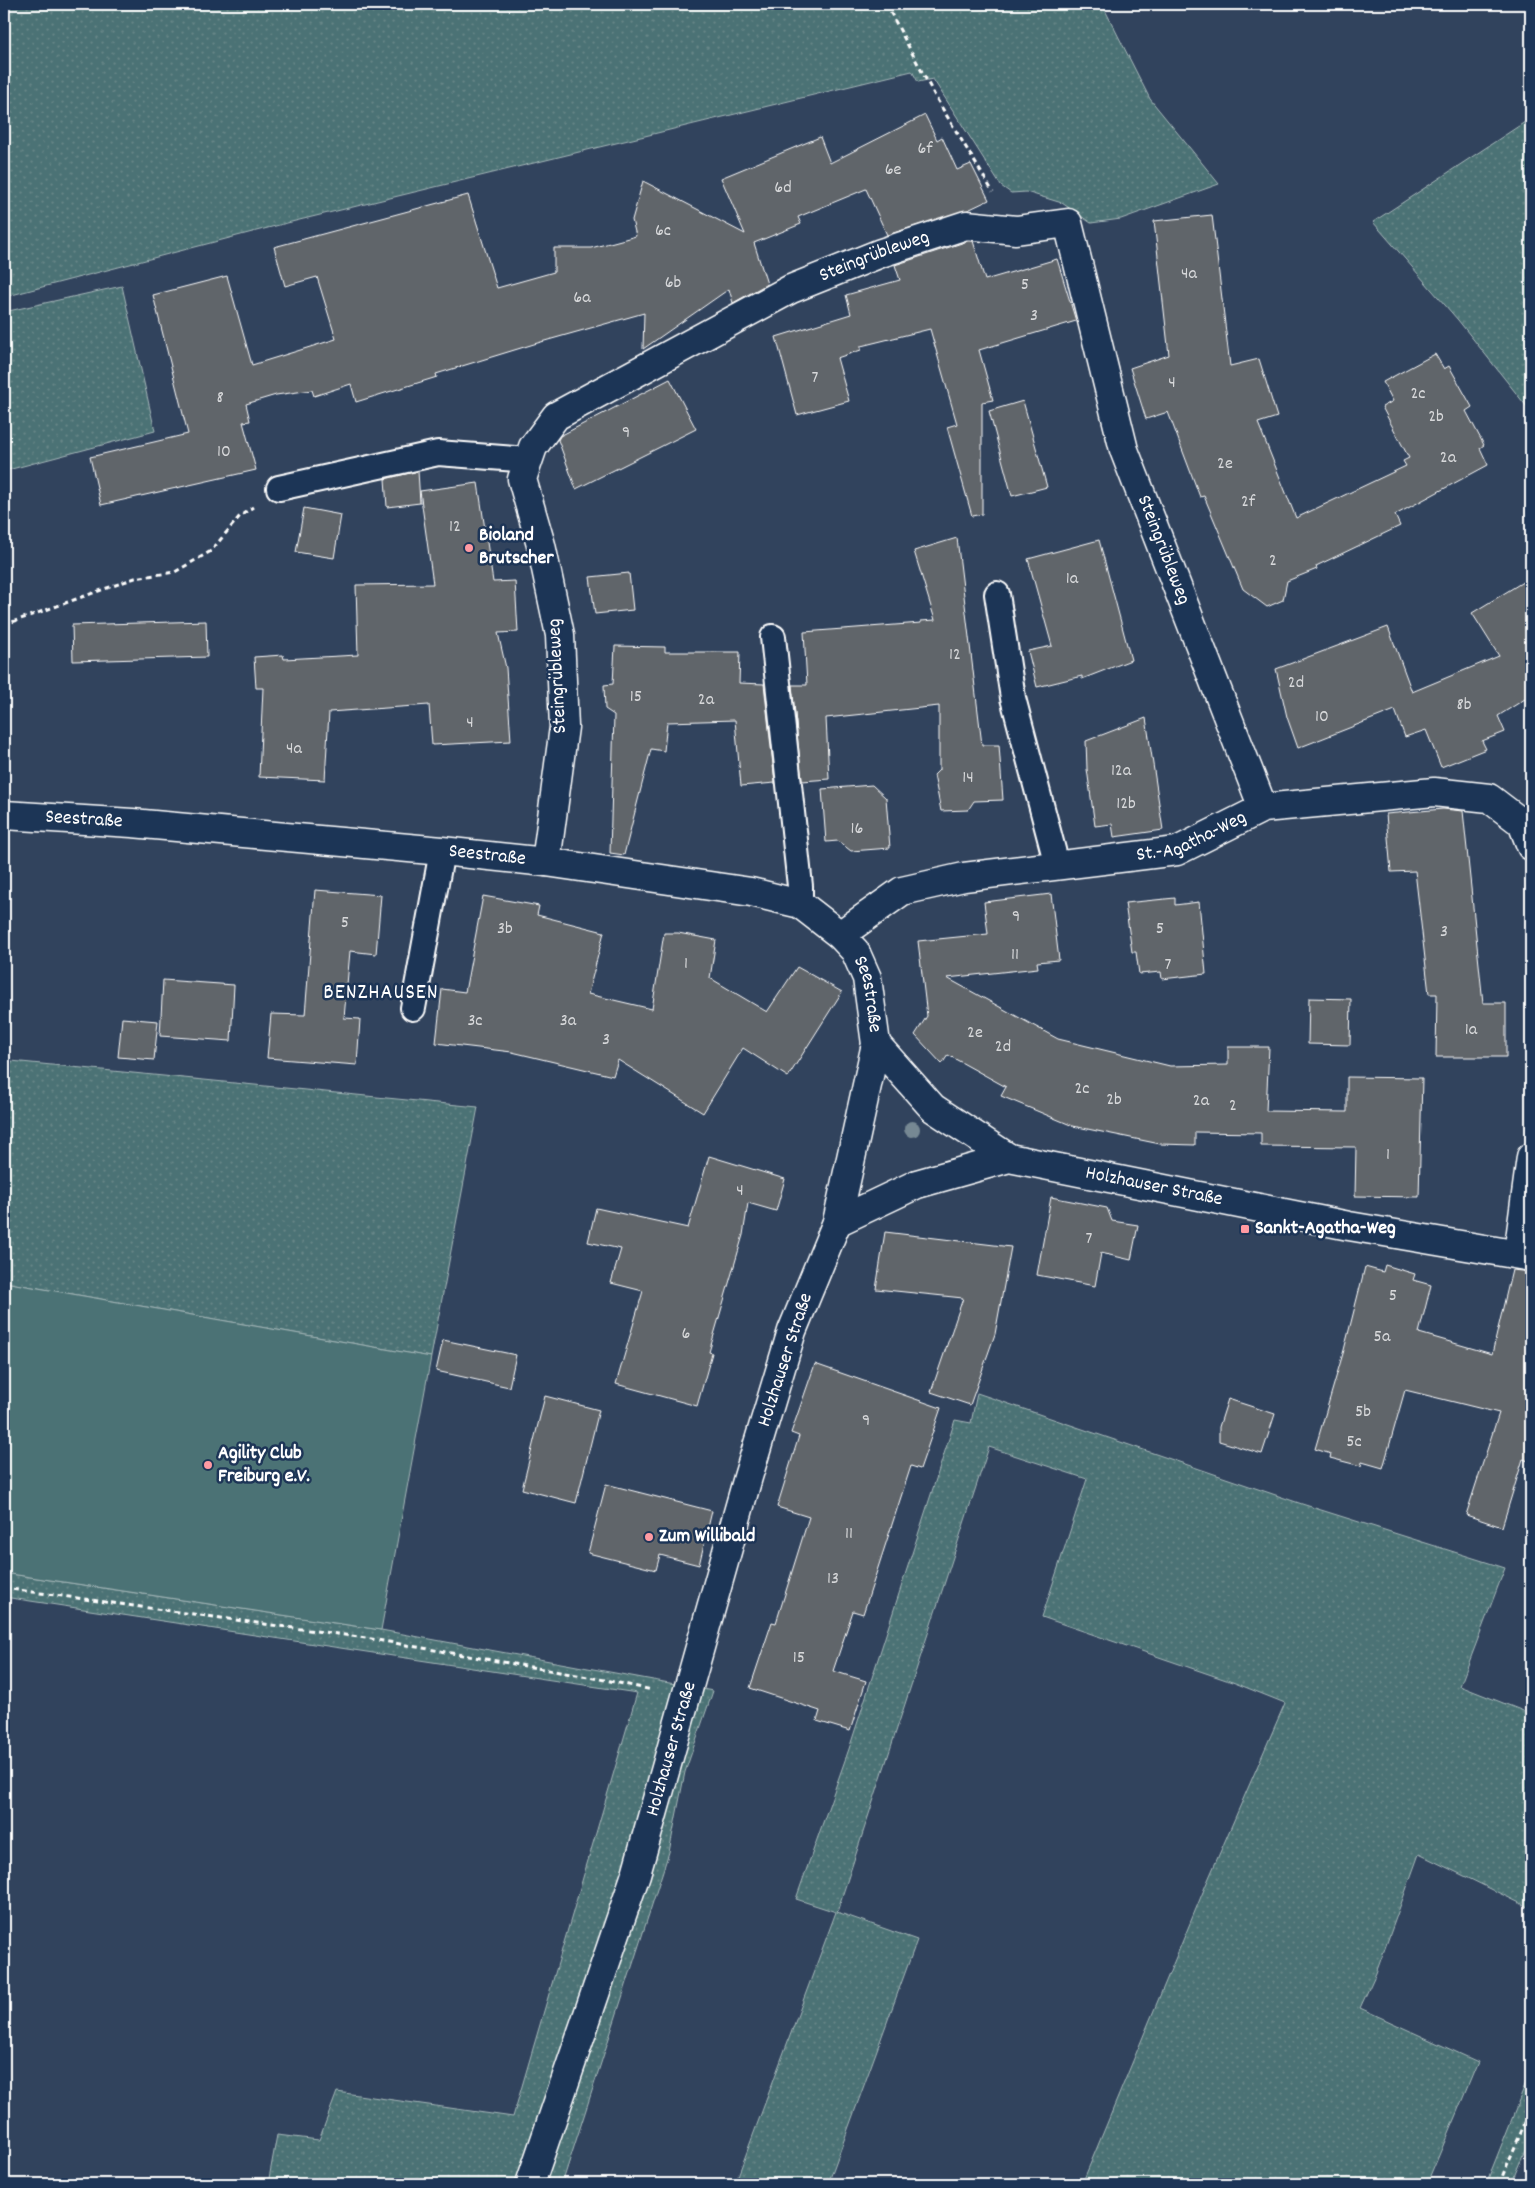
<svg xmlns="http://www.w3.org/2000/svg" width="1535" height="2188" viewBox="0 0 1535 2188" font-family="Dekko,sans-serif">
	<defs>
		<pattern id="grass-dots" width="8" height="8" patternUnits="userSpaceOnUse" patternTransform="scale(1.25)"><rect width="8" height="8" fill="#4c7274"/><path d="M2 2h.1M6 6h.1" fill="none" stroke="#678789" stroke-width="1.8" stroke-linecap="round"/></pattern>
	</defs>
	<rect width="100%" height="100%" fill="#31435d"/>
	<filter id="ink" filterUnits="userSpaceOnUse"><feTurbulence type="fractalNoise" baseFrequency=".02" numOctaves="2"/><feDisplacementMap in="SourceGraphic" scale="10" xChannelSelector="R" yChannelSelector="G"/><feConvolveMatrix kernelMatrix="1 2 1 2 8 2 1 2 1" color-interpolation-filters="sRGB"/></filter>
	<g filter="url(#ink)">
		<g fill="url(#grass-dots)" stroke="#a6b8ba">
			<polygon points="4,4 1102,4 1150,99 1219,184 1121,219 1091,223 1062,203 1026,192 1011,193 1001,186 933,79 918,82 912,71 283,224 4,297"/>
			<polygon points="1531,118 1531,412 1458,320 1373,222"/>
			<polygon points="122,286 155,431 4,471 4,312"/>
			<polygon points="11,1061 478,1107 431,1357 4,1282 4,1080"/>
			<polygon points="977,1393 1302,1504 1505,1568 1460,1686 1531,1714 1531,1906 1530,1908 1419,1854 1376,1973 1360,2008 1478,2062 1427,2184 1082,2184 1205,1887 1285,1703 1235,1683 1042,1617 1087,1479 989,1447 837,1912 917,1940 828,2184 735,2184 836,1912 796,1899 849,1749 955,1420 971,1423"/>
			<polygon points="4,1573 381,1630 713,1691 685,1772 669,1852 562,2184 268,2184 277,2135 319,2140 337,2092 513,2117 637,1693 4,1597"/>
			<polygon points="1531,2071 1531,2135 1511,2184 1486,2184"/>
		</g>
		<polygon fill="#4c7274" stroke="#a6b8ba" points="4,1282 431,1357 381,1630 4,1573"/>
		<g fill="#60656b" stroke="#fff">
			<polygon points="925,115 937,140 942,137 957,170 971,164 989,200 968,210 887,235 866,189 798,217 801,224 754,243 767,284 733,303 729,289 643,349 644,313 534,344 436,374 437,377 356,402 351,384 314,396 312,390 276,395 246,404 250,421 243,422 256,470 101,505 90,457 188,434 153,295 227,276 252,365 336,339 317,277 285,286 274,247 468,195 497,288 554,272 554,248 591,248 636,236 632,220 643,181 745,234 721,178 820,137 830,163"/>
			<polygon points="1212,215 1230,366 1259,359 1277,417 1258,423 1296,518 1406,466 1403,461 1409,458 1382,407 1393,401 1383,382 1435,354 1444,369 1449,366 1472,407 1466,411 1484,445 1480,448 1488,465 1395,515 1400,526 1316,566 1317,569 1287,581 1283,600 1267,607 1243,589 1204,496 1200,497 1168,412 1146,419 1130,368 1169,355 1154,221"/>
			<polygon points="968,241 973,241 985,280 1057,259 1076,321 979,350 993,400 982,402 982,514 972,516 947,427 957,424 930,329 861,346 861,350 837,358 849,401 797,415 776,337 851,314 846,295 900,280 895,265"/>
			<polygon points="670,379 696,429 576,489 558,440 560,436"/>
			<polygon points="1023,401 1047,487 1012,496 989,411"/>
			<polygon points="418,471 420,503 387,507 385,479"/>
			<polygon points="478,483 493,582 515,581 518,632 498,633 506,668 511,741 432,745 429,705 329,712 325,780 259,777 263,688 256,688 254,657 283,655 284,659 358,655 356,585 433,584 420,491"/>
			<polygon points="304,508 341,515 334,558 296,552"/>
			<polygon points="957,538 982,745 999,745 1003,800 974,801 968,810 941,811 934,775 939,770 939,706 826,718 829,779 802,781 792,685 807,685 804,632 921,623 921,621 935,620 914,551"/>
			<polygon points="1099,540 1131,660 1082,679 1082,676 1037,687 1028,651 1052,646 1028,559"/>
			<polygon points="629,573 633,610 595,614 590,577"/>
			<polygon points="1531,577 1531,709 1525,699 1498,716 1505,732 1482,741 1486,749 1441,767 1426,730 1405,737 1395,710 1298,748 1287,717 1276,669 1388,627 1412,692 1499,656 1472,613"/>
			<polygon points="206,621 207,657 73,661 72,625"/>
			<polygon points="615,646 665,647 665,652 740,652 739,683 764,684 775,783 741,786 735,720 667,722 664,751 651,749 624,855 610,853 614,715 605,709 604,685 613,684"/>
			<polygon points="1146,718 1163,830 1114,837 1112,824 1095,826 1087,769 1086,741"/>
			<polygon points="872,785 886,798 890,848 851,851 838,841 826,842 822,789"/>
			<polygon points="1443,809 1463,811 1483,1003 1506,1003 1506,1057 1436,1057 1437,994 1429,994 1415,871 1391,872 1386,814"/>
			<polygon points="315,890 381,895 376,954 350,951 344,1018 360,1019 357,1065 267,1058 271,1014 305,1015"/>
			<polygon points="1051,894 1059,960 1037,962 1038,968 947,978 1058,1039 1170,1066 1228,1065 1228,1047 1269,1047 1266,1111 1347,1112 1347,1077 1422,1078 1419,1197 1355,1196 1356,1147 1261,1146 1261,1133 1195,1132 1195,1145 1160,1144 1073,1126 1001,1096 1006,1087 948,1055 942,1064 915,1035 927,1016 918,941 988,934 984,902"/>
			<polygon points="483,896 539,906 537,915 604,932 588,994 652,1009 664,933 678,933 716,940 710,978 767,1012 797,967 842,992 788,1077 743,1048 703,1113 618,1060 613,1076 512,1052 436,1043 442,989 465,992"/>
			<polygon points="1175,898 1175,905 1199,902 1206,974 1162,979 1161,972 1139,974 1136,952 1132,952 1125,903"/>
			<polygon points="163,980 234,985 231,1041 160,1036"/>
			<polygon points="1309,998 1351,999 1350,1045 1308,1044"/>
			<polygon points="122,1018 158,1021 154,1060 118,1057"/>
			<polygon points="709,1156 785,1179 776,1211 748,1203 743,1235 709,1352 712,1353 697,1406 616,1384 643,1291 611,1283 621,1249 588,1242 596,1208 688,1228"/>
			<polygon points="1051,1197 1107,1208 1112,1221 1138,1225 1131,1260 1101,1253 1095,1286 1037,1275"/>
			<polygon points="885,1232 1011,1247 995,1334 970,1405 931,1392 963,1298 876,1289"/>
			<polygon points="1385,1265 1415,1274 1413,1280 1431,1285 1419,1333 1492,1354 1512,1270 1531,1272 1531,1462 1523,1459 1502,1527 1466,1515 1499,1413 1405,1390 1383,1468 1362,1462 1361,1466 1330,1458 1331,1454 1315,1449 1344,1350 1365,1267 1383,1272"/>
			<polygon points="443,1340 516,1355 509,1387 436,1371"/>
			<polygon points="815,1364 941,1408 920,1469 911,1466 863,1614 853,1611 833,1671 866,1681 850,1731 817,1721 820,1711 750,1688 772,1622 776,1623 809,1517 777,1507 799,1436 791,1433"/>
			<polygon points="545,1396 599,1410 576,1503 522,1489"/>
			<polygon points="1228,1399 1275,1414 1262,1454 1219,1441 1219,1427"/>
			<polygon points="606,1484 712,1511 699,1565 660,1555 656,1570 588,1553"/>
		</g>
		<g fill="none" stroke-linecap="round" stroke-linejoin="round">
			<g stroke="#fff" stroke-width="28">
				<g id="lane">
					<polyline points="279,488 438,453 529,460"/>
					<polyline points="997,594 1013,698 1057,865"/>
					<polyline points="773,637 800,886 800,904"/>
					<polyline points="413,1008 442,851"/>
				</g>
			</g>
			<g stroke="#fff" stroke-width="31">
				<g id="street">
					<path id="s1" d="M 546,862 L 564,727 L 560,635 L 541,545 L 522,479 L 533,447 L 556,416 L 791,289 L 881,253 L 966,225 L 1016,230 L 1068,223 L 1124,450 L 1263,808"/>
					<path id="s2" d="M 840,935 L 902,891 L 964,877 L 1177,851 L 1263,808 L 1434,792 L 1489,798 L 1522,823 L 1531,846"/>
					<polyline points="1518,1254 1531,1157"/>
				</g>
			</g>
			<g stroke="#fff" stroke-width="31">
				<g id="secondary">
					<path id="s3" d="M 4,815 L 132,823 L 442,851 L 546,862 L 751,892 L 800,904 L 840,935 L 855,951 L 867,978 L 876,1044 L 837,1222 L 792,1331 L 748,1477 L 636,1874 L 530,2184"/>
					<polyline points="876,1044 933,1108 1009,1158"/>
					<path id="s4" d="M 837,1222 L 917,1184 L 1009,1158 L 1349,1226 L 1531,1257"/>
				</g>
			</g>
			<g stroke="#fff" stroke-width="3" stroke-dasharray="5 4" stroke-linecap="butt">
				<polyline points="886,4 936,98 993,192"/>
				<polyline points="4,625 135,578 175,572 211,551 240,516 253,507"/>
				<polyline points="4,1588 366,1638 605,1680 652,1690"/>
				<polyline points="1499,2184 1531,2109"/>
			</g>
			<use href="#lane" stroke="#1d3557" stroke-width="24"/>
			<use href="#street" stroke="#1d3557" stroke-width="28"/>
			<use href="#secondary" stroke="#1d3557" stroke-width="28"/>
		</g>
		<circle fill="#768893" cx="912" cy="1129" r="8"/>
	</g>
	<g fill="#ff9aa2" stroke="#1d3557" stroke-width="2">
		<circle cx="469" cy="548" r="5"/>
		<rect x="1240" y="1224" width="10" height="10" rx="2.5"/>
		<circle cx="208" cy="1465" r="5"/>
		<circle cx="649" cy="1537" r="5"/>
	</g>
	<g text-anchor="middle" dominant-baseline="central" stroke-width="5" stroke-linejoin="round" paint-order="stroke">
		<g font-size="18" fill="#d7d8da">
			<text x="925" y="149">6f</text>
			<text x="893" y="170">6e</text>
			<text x="783" y="188">6d</text>
			<text x="663" y="231">6c</text>
			<text x="1189" y="274">4a</text>
			<text x="673" y="283">6b</text>
			<text x="1025" y="285">5</text>
			<text x="582" y="298">6a</text>
			<text x="1034" y="316">3</text>
			<text x="815" y="378">7</text>
			<text x="1172" y="383">4</text>
			<text x="1418" y="394">2c</text>
			<text x="220" y="398">8</text>
			<text x="1436" y="417">2b</text>
			<text x="626" y="433">9</text>
			<text x="224" y="452">10</text>
			<text x="1448" y="458">2a</text>
			<text x="1225" y="464">2e</text>
			<text x="1248" y="502">2f</text>
			<text x="455" y="527">12</text>
			<text x="1273" y="561">2</text>
			<text x="1072" y="579">1a</text>
			<text x="955" y="655">12</text>
			<text x="1296" y="683">2d</text>
			<text x="636" y="697">15</text>
			<text x="706" y="700">2a</text>
			<text x="1464" y="705">8b</text>
			<text x="1322" y="717">10</text>
			<text x="470" y="723">4</text>
			<text x="294" y="749">4a</text>
			<text x="1121" y="771">12a</text>
			<text x="968" y="778">14</text>
			<text x="1126" y="804">12b</text>
			<text x="857" y="829">16</text>
			<text x="1016" y="917">9</text>
			<text x="345" y="923">5</text>
			<text x="505" y="929">3b</text>
			<text x="1160" y="929">5</text>
			<text x="1444" y="932">3</text>
			<text x="1015" y="955">11</text>
			<text x="686" y="964">1</text>
			<text x="1168" y="965">7</text>
			<text x="475" y="1021">3c</text>
			<text x="568" y="1021">3a</text>
			<text x="1471" y="1030">1a</text>
			<text x="975" y="1033">2e</text>
			<text x="606" y="1040">3</text>
			<text x="1003" y="1047">2d</text>
			<text x="1082" y="1089">2c</text>
			<text x="1114" y="1100">2b</text>
			<text x="1201" y="1101">2a</text>
			<text x="1233" y="1106">2</text>
			<text x="1388" y="1155">1</text>
			<text x="740" y="1191">4</text>
			<text x="1089" y="1239">7</text>
			<text x="1393" y="1296">5</text>
			<text x="686" y="1334">6</text>
			<text x="1382" y="1337">5a</text>
			<text x="1363" y="1412">5b</text>
			<text x="866" y="1421">9</text>
			<text x="1354" y="1442">5c</text>
			<text x="849" y="1534">11</text>
			<text x="833" y="1579">13</text>
			<text x="799" y="1658">15</text>
		</g>
		<g font-size="20" fill="#fff" stroke="#1d3557">
			<text stroke="none"><textPath href="#s1" startOffset="818">Steingrübleweg</textPath></text>
			<text stroke="none"><textPath href="#s1" startOffset="1359">Steingrübleweg</textPath></text>
			<text transform="translate(558 676) rotate(-93)">Steingrübleweg</text>
			<text stroke="none"><textPath href="#s3" startOffset="80">Seestraße</textPath></text>
			<text stroke="none"><textPath href="#s2" startOffset="372">St.-Agatha-Weg</textPath></text>
			<text stroke="none"><textPath href="#s3" startOffset="485">Seestraße</textPath></text>
			<text stroke="none"><textPath href="#s3" startOffset="920">Seestraße</textPath></text>
			<text stroke="none"><textPath href="#s4" startOffset="332">Holzhauser Straße</textPath></text>
			<text transform="translate(786 1360) rotate(-72)">Holzhauser Straße</text>
			<text transform="translate(672 1749) rotate(-74)">Holzhauser Straße</text>
		</g>
		<g font-size="20" font-weight="bold" fill="#fff" stroke="#1d3557" text-anchor="start">
			<text x="479" y="536">Bioland<tspan x="479" dy="23">Brutscher</tspan></text>
			<text x="1255" y="1229">Sankt-Agatha-Weg</text>
			<text x="218" y="1454">Agility Club<tspan x="218" dy="23">Freiburg e.V.</tspan></text>
			<text x="659" y="1537">Zum Willibald</text>
		</g>
		<g font-size="22" letter-spacing="1" fill="#fff" stroke="#1d3557">
			<text x="381" y="993">BENZHAUSEN</text>
		</g>
	</g>
	<rect width="1535" height="2188" fill="none" stroke="#1d3557" stroke-width="20"/>
	<rect x="10" y="10" width="1515" height="2168" fill="none" stroke="#fff" stroke-width="2" filter="url(#ink)"/>
</svg>
